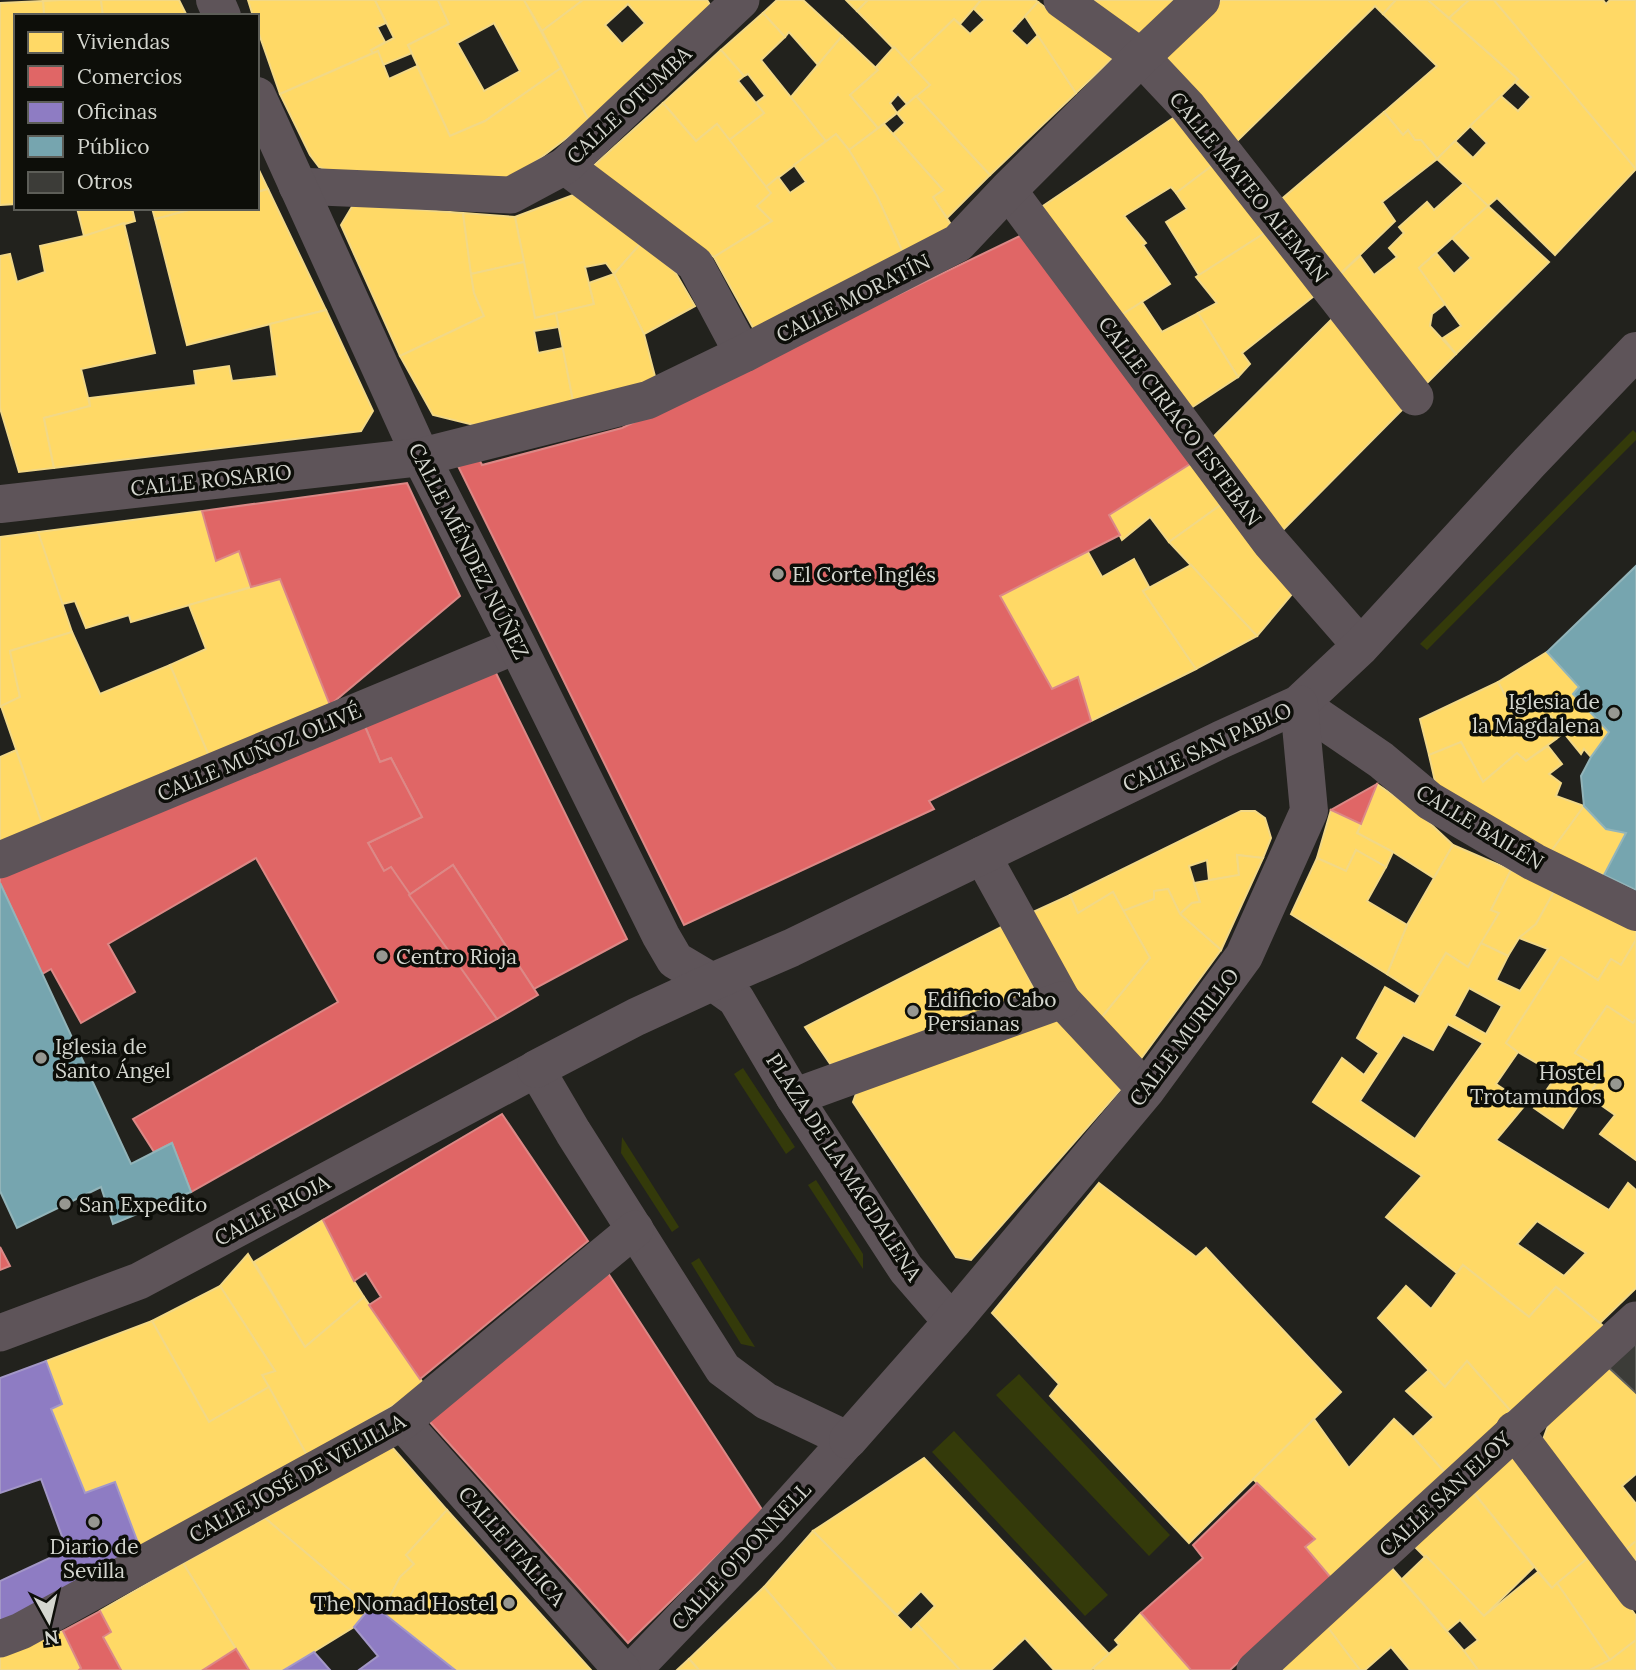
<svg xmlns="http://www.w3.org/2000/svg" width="1636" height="1670" viewBox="0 0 1636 1670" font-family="Lora,serif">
	<rect width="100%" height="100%" fill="#22221d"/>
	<g fill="#343a0a">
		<polygon points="1633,430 1636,433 1636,440 1427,650 1420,644"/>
		<polygon points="743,1068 795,1147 786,1154 734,1074"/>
		<polygon points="622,1137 679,1227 672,1232 621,1153"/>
		<polygon points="816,1180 863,1254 863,1269 808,1185"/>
		<polygon points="699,1258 755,1347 741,1344 691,1263"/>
		<polygon points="1019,1374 1170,1535 1149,1556 996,1395"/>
		<polygon points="954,1431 1108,1595 1085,1616 932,1452"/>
	</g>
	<g fill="#ffd966" stroke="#f2d886" stroke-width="2" fill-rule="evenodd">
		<polygon points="61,0 101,0 103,16 44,16 43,1"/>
		<polygon points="101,0 179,0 187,16 103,16"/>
		<polygon points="248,0 375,0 386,23 377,27 385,42 371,50 373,53 280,94 257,28 257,16 253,16"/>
		<polygon points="375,0 438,0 449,24 408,45 412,53 383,65 378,51 373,53 371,50 394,38"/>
		<path d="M 438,0 L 524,0 L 561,68 L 485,121 L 450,136 L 408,45 L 449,24 ZM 494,23 L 520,71 L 484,91 L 457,43 Z"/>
		<polygon points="524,0 583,0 542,31"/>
		<path d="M 583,0 L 707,0 L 714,11 L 589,121 L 542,31 ZM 628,4 L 645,23 L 622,44 L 605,25 Z"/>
		<polygon points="777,0 803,0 842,36 818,65 789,32 785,37 763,13"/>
		<polygon points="846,0 868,0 857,11"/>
		<polygon points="868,0 981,0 960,24 954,19 908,63 857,11"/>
		<polygon points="981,0 1035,0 1038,2 1011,31 1027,46 1038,35 1076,93 990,175 916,96 930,85 908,63 954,19 970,34 985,20 974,9"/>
		<polygon points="1088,0 1185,0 1132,39"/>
		<polygon points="1221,0 1396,0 1383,14 1375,6 1233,145 1164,56"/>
		<polygon points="1396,0 1428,0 1518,79 1437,159 1421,140 1415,140 1408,130 1403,135 1384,112 1437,66 1383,14"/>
		<polygon points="1428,0 1469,0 1449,18"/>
		<polygon points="1469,0 1494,0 1636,169 1555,255 1497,198 1488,206 1437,159 1455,141 1473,158 1487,143 1470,126 1501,96 1518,111 1531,97 1515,82 1518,79 1449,18"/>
		<polygon points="1494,0 1603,0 1606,4 1610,0 1636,0 1636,169"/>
		<polygon points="43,1 44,16 16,16 16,204 0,205 0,3"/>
		<polygon points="1038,2 1113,58 1076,93 1025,16"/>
		<polygon points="763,13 785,37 761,60 826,141 766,187 729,140 764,113 756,103 765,96 748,74 744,76 721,50"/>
		<polygon points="842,36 878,70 850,95 878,128 849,150 836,134 826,141 791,97"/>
		<polygon points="894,47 930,85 907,104 898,94 890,103 897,113 878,128 850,95 878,70 876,67"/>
		<polygon points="721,50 744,76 738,81 764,113 729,140 717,124 696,141 663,103"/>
		<polygon points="378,51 389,79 417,66 450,136 485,121 561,68 589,121 506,184 332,172 319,167 310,155 280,94"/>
		<polygon points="916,96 990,175 947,218 933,197 943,190 893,134 905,123 897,113"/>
		<polygon points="663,103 696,141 717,124 771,193 757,206 772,221 714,257 602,185 590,169"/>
		<polygon points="1384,112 1403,135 1408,130 1415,140 1421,140 1437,159 1382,202 1395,221 1335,279 1277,203"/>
		<polygon points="1179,114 1217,162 1176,193 1171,187 1124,216 1146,243 1143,245 1170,284 1118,317 1037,210"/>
		<polygon points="884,124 943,190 933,197 952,226 904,255 877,196 849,150"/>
		<polygon points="836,134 849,150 877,196 904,255 757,335 714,257 772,221 757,206 771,193 766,187 778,177 790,193 806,182 794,165"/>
		<polygon points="1217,162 1271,229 1199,275 1166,222 1187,209 1176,193"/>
		<polygon points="257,166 268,189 257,192"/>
		<polygon points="1464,183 1488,206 1419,268 1445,304 1432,314 1430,326 1456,354 1423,387 1335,279 1360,256 1374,275 1397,257 1389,248 1404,233 1399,227 1427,202 1434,210"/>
		<polygon points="268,189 326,310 187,345 155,219 196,208 257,208 257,192"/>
		<polygon points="584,191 641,243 614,274 606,263 585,267 594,304 535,318 515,217"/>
		<polygon points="353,205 463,213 474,293 484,316 400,356 341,225"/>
		<polygon points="1488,206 1549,262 1456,354 1443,338 1461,326 1419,268 1436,253 1454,274 1471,258 1452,238"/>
		<polygon points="77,208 132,208 135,221 84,236"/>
		<polygon points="152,208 196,208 155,219"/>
		<polygon points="463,213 515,217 524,262 471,274"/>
		<polygon points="124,223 155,353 81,369 90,406 44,418 54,468 19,472 0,408 0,256 10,254 17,282 45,272 40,246 84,236"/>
		<polygon points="1271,229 1319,292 1242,353 1250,364 1238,377 1198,313 1217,303 1196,277"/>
		<polygon points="641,243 675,272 695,306 644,334 614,274"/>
		<polygon points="524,262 535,318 556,313 559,327 534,331 538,353 563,348 574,406 482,427 433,415 400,356 484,316 474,293 471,274"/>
		<polygon points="614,274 644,334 657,384 574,406 556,313 594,304 589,283"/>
		<polygon points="1142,302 1162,332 1198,313 1238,377 1188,410 1118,317"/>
		<polygon points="326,310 373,411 361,431 54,468 44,418 90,406 89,398 196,385 194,371 229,366 232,381 277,376 270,324"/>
		<polygon points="1337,314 1407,405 1281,532 1210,440"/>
		<polygon points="1198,459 1229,499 1169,542 1150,517 1122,540 1109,515"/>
		<polygon points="1229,499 1293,593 1257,636 1169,542"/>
		<polygon points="202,511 216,561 239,551 251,587 131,622 129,615 86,628 75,601 62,604 38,532"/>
		<polygon points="38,532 72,632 10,651 20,697 0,707 0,537"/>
		<polygon points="1088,552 1102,577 1134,559 1149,587 1143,591 1196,669 1091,721 1078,677 1052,689 1000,596"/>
		<polygon points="1191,565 1257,636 1196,669 1143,591"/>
		<polygon points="280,579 330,705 209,756 170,665 206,649 189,605"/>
		<polygon points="72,632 100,694 170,665 209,756 42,824 1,706 20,697 10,651"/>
		<polygon points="1547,652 1579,687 1573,694 1609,732 1591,757 1584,749 1581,754 1564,733 1556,739 1549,732 1558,726 1551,716 1542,723 1546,728 1527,736 1498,682"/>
		<polygon points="1498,682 1527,736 1546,728 1556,739 1526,761 1517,753 1483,782 1461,742 1429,755 1420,719"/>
		<polygon points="1461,742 1483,782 1517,753 1526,761 1548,746 1562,764 1549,774 1561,783 1556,796 1584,806 1550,853 1437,790 1429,755"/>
		<polygon points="16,750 42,824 0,842 0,757"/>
		<polygon points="1377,784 1419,813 1453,845 1434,878 1393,852 1357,833"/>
		<polygon points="1584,806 1606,829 1626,833 1604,875 1550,853"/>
		<polygon points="1331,810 1361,824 1357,833 1393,852 1386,867 1356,850 1346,871 1317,858"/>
		<polygon points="1241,811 1255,811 1265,818 1271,838 1263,858 1237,855 1239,875 1209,880 1207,860 1189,866 1200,902 1192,903 1180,914 1168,889 1154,891 1154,899 1123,911 1113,892 1078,913 1070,895"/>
		<polygon points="1453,845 1511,870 1491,910 1499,913 1468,967 1446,953 1420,995 1387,974 1407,925"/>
		<polygon points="1356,850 1386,867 1367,901 1407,925 1387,974 1291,914 1317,858 1346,871"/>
		<polygon points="1237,855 1263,858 1221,950 1180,914 1192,903 1200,902 1194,883 1239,875"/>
		<polygon points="1511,870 1555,890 1536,924 1519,938 1508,956 1481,943 1499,913 1491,910"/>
		<polygon points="1168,889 1180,914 1221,950 1140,1060 1101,1018 1150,958 1123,911 1154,899 1154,891"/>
		<path d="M 1555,890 L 1636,930 L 1636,940 L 1621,965 L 1611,959 L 1598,980 L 1561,957 L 1506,1043 L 1518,1052 L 1496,1084 L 1526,1104 L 1496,1140 L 1609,1210 L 1628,1183 L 1636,1190 L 1636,1288 L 1600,1323 L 1556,1287 L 1529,1317 L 1463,1265 L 1457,1273 L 1386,1217 L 1422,1176 L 1313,1102 L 1342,1058 L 1364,1075 L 1379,1053 L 1357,1038 L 1385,987 L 1415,1004 L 1446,953 L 1468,967 L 1481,943 L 1508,956 L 1496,980 L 1520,991 L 1548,949 L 1519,938 L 1536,924 ZM 1469,988 L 1502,1006 L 1486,1034 L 1454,1016 ZM 1448,1024 L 1483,1043 L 1415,1139 L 1360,1101 L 1403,1035 L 1433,1050 ZM 1537,1221 L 1586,1253 L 1564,1276 L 1517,1244 Z"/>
		<polygon points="1113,892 1150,958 1101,1018 1070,985 1033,912 1070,895 1078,913"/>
		<polygon points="1003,926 1037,994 831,1065 805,1027"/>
		<polygon points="1636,940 1636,1019 1633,1023 1607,1006 1575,1053 1605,1071 1588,1096 1585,1095 1563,1128 1534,1108 1557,1075 1518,1052 1506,1043 1561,957 1598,980 1611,959 1621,965"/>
		<polygon points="1607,1006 1633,1023 1636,1019 1636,1160 1600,1134 1615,1115 1588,1096 1605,1071 1575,1053"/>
		<polygon points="1059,1018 1121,1089 971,1260 956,1257 853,1102 857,1091"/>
		<polygon points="1099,1183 1196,1257 1206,1248 1341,1392 1189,1543 1050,1396 1059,1384 992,1313"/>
		<polygon points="323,1220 354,1281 364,1297 305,1347 254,1262"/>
		<polygon points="248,1254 305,1347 364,1297 425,1386 308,1457 262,1375 275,1371 220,1286"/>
		<polygon points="1463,1265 1529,1317 1556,1287 1607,1329 1515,1416 1467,1361 1445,1387 1378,1318 1406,1286 1431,1309"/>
		<polygon points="220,1286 275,1371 262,1375 269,1387 209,1422 152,1321"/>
		<polygon points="152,1321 209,1422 269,1387 308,1457 141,1551 115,1482 85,1493 51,1409 62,1404 46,1361"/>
		<polygon points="1467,1361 1515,1416 1448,1476 1413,1437 1434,1417 1406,1391 1429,1370 1445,1387"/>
		<polygon points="1606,1365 1636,1393 1636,1474 1622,1486 1636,1504 1636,1541 1623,1552 1541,1445 1553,1412"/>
		<polygon points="1314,1419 1349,1468 1394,1419 1413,1437 1448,1476 1331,1578 1305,1547 1315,1539 1253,1479"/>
		<polygon points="391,1446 447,1510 406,1555 414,1564 400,1577 382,1612 373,1604 371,1608 265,1518"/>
		<polygon points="1508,1451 1593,1554 1552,1588 1469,1487"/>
		<polygon points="924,1458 1109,1654 1091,1670 1054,1670 1025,1638 991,1670 960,1670 917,1624 935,1606 921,1591 897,1615 813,1531"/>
		<polygon points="1469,1487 1534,1567 1484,1616 1413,1545"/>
		<polygon points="447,1510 591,1670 455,1670 382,1612 400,1577 414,1564 406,1555"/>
		<polygon points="265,1518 371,1608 354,1627 284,1670 249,1670 183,1563"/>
		<polygon points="813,1531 911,1630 917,1624 960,1670 836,1670 764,1587"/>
		<polygon points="1636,1541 1636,1569 1623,1552"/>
		<polygon points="1593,1554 1636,1616 1636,1640 1610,1660 1557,1583"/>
		<polygon points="1426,1556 1484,1616 1538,1572 1552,1588 1557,1583 1610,1660 1590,1670 1478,1670 1464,1651 1478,1640 1460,1620 1447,1631 1402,1579"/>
		<polygon points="183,1563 236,1649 203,1670 121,1670 103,1637 111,1632 100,1611"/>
		<polygon points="1390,1566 1464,1651 1478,1670 1410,1670 1391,1647 1365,1670 1360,1670 1326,1625"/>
		<polygon points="764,1587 836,1670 699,1670 689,1659"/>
		<polygon points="1141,1613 1191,1670 1095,1670 1093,1668 1119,1645 1115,1640"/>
		<polygon points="1326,1625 1360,1670 1284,1670 1282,1668"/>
		<polygon points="63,1631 81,1668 79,1670 0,1670 0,1657"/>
		<polygon points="1636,1640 1636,1670 1590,1670 1610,1660"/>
		<polygon points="689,1659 699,1670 677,1670"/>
	</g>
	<g fill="#e06666" stroke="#dc8886" stroke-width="2">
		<polygon points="1026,233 1198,459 1109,515 1120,535 1000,596 1052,689 1078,677 1091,721 929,801 934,809 684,925 458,466 478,457 482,465 622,428"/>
		<polygon points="407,483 460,596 330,705 280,579 251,587 239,551 216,561 202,511"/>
		<polygon points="495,671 627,939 534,989 453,865 409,895 391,867 384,871 368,843 422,817 391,758 380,762 364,724"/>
		<polygon points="364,724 380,762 391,758 422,817 368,843 384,871 391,867 497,1019 191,1192 172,1143 154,1152 133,1119 338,1002 256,858 108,944 135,992 81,1023 51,969 42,974 0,883 0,876"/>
		<polygon points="1377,784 1361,824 1331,810"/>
		<polygon points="453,865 538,995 497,1019 409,895"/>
		<polygon points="502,1114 588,1241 420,1379 369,1305 381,1297 366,1273 354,1281 323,1220"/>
		<polygon points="0,1247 10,1266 0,1270"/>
		<polygon points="608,1273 763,1511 628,1643 429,1421"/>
		<polygon points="1257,1483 1315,1539 1305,1547 1331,1578 1230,1670 1191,1670 1141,1613 1203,1558 1193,1545"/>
		<polygon points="100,1611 111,1632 103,1637 121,1670 79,1670 81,1668 63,1631"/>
		<polygon points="236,1649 249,1670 203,1670"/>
	</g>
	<g fill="#8e7cc3" stroke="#a397c7" stroke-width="2">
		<polygon points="46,1361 62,1404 51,1409 85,1493 115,1482 141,1551 0,1626 0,1581 67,1550 41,1479 0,1493 0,1378"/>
		<polygon points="373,1604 382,1612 455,1670 359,1670 378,1656 354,1627"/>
		<polygon points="314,1652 330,1670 284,1670"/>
	</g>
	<g fill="#76a5af" stroke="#92b4b9" stroke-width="2">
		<polygon points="1636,566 1636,890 1604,875 1626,833 1606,829 1584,806 1581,776 1591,757 1609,732 1573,694 1579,687 1547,652"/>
		<polygon points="0,883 131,1164 172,1143 191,1192 113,1224 101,1187 17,1228 0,1191"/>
	</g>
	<polygon fill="#3c3c38" stroke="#60605c" stroke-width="2" points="1636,1338 1636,1393 1606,1365"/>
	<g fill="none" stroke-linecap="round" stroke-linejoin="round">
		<g stroke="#5e5459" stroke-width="37">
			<polyline points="1062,0 1141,57 1188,107 1415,397"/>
			<polyline points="565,166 695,264 743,354"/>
			<polyline points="297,186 511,195 565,166 741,0"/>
			<polyline points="1008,190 1270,542 1361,646"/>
			<polyline points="982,855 1062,1000 1146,1090"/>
			<polyline points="0,860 517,645"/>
			<polyline points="712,982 736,999 794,1097 906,1269 952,1322"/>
			<polyline points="794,1097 1062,1000"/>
			<polyline points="0,1333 139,1281 536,1069 573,1132 723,1369 766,1401 848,1440 770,1527 633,1670"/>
			<polyline points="402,1422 622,1670"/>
			<polyline points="1514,1430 1636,1592"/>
			<polyline points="0,1639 21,1631 402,1422 635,1229"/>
			<polyline points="1255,1670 1636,1320"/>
		</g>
		<g stroke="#5e5459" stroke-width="38">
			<polyline points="215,0 222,16"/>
			<polyline points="257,96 421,457 517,645 661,936 675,960 712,982"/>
			<polyline points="0,504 421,457 648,400 743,354 958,243 1008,190 1141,57 1201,0"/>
			<polyline points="1299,704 1381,760 1430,801 1534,862 1636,912"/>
			<polyline points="536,1069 636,1017 712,982 791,948 1220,740 1299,704 1361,646 1529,463 1636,351"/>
			<polyline points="848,1440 952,1322 1146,1090 1244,956 1309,811 1299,704"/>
		</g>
	</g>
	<g fill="#969791" stroke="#0d0e09" stroke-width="2.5">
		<circle cx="778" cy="574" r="7"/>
		<circle cx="1614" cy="713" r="7"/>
		<circle cx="382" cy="956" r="7"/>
		<circle cx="913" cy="1011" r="7"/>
		<circle cx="41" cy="1058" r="7"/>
		<circle cx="1616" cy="1084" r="7"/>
		<circle cx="65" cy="1204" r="7"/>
		<circle cx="94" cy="1522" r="7"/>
		<circle cx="509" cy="1603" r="7"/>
	</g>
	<g text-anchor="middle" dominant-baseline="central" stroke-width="7" stroke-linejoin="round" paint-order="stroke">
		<g font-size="21" fill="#d4d6cf" stroke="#0d0e09">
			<text transform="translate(629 105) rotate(-43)">CALLE OTUMBA</text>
			<text transform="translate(1249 187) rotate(51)">CALLE MATEO ALEMÁN</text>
			<text transform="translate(853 298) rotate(-27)">CALLE MORATÍN</text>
			<text transform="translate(1180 421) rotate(53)">CALLE CIRIACO ESTEBAN</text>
			<text transform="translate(211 480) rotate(-6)">CALLE ROSARIO</text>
			<text transform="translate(469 551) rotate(63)">CALLE MÉNDEZ NÚÑEZ</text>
			<text transform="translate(1207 747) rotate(-25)">CALLE SAN PABLO</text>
			<text transform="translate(259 752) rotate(-23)">CALLE MUÑOZ OLIVÉ</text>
			<text transform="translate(1480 827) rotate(31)">CALLE BAILÉN</text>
			<text transform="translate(1184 1037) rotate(-53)">CALLE MURILLO</text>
			<text transform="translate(844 1167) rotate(57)">PLAZA DE LA MAGDALENA</text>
			<text transform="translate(272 1210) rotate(-28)">CALLE RIOJA</text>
			<text transform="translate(297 1478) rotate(-29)">CALLE JOSÉ DE VELILLA</text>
			<text transform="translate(1445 1494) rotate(-43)">CALLE SAN ELOY</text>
			<text transform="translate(512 1546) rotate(49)">CALLE ITÁLICA</text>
			<text transform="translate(741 1556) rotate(-47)">CALLE O'DONNELL</text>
		</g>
		<g font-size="21" fill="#d4d6cf" stroke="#0d0e09" text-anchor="start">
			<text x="792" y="574">El Corte Inglés</text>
			<text x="1600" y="701" text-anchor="end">Iglesia de<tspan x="1600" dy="24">la Magdalena</tspan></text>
			<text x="396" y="956">Centro Rioja</text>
			<text x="927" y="999">Edificio Cabo<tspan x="927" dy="24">Persianas</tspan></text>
			<text x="55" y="1046">Iglesia de<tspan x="55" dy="24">Santo Ángel</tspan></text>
			<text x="1602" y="1072" text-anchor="end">Hostel<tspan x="1602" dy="24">Trotamundos</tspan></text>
			<text x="79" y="1204">San Expedito</text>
			<text x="94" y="1546" text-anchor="middle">Diario de<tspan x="94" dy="24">Sevilla</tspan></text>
			<text x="495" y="1603" text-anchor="end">The Nomad Hostel</text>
		</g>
	</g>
	<rect x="14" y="14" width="245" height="196" fill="#0d0e09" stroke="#5d5e58" stroke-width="2"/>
	<rect x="28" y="32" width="35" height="21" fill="#ffd966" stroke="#5d5e58" stroke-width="2"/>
	<text x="77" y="49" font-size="21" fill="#d4d6cf">Viviendas</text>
	<rect x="28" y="66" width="35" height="21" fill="#e06666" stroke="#5d5e58" stroke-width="2"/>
	<text x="77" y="84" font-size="21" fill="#d4d6cf">Comercios</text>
	<rect x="28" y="102" width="35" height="21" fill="#8e7cc3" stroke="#5d5e58" stroke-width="2"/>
	<text x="77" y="119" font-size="21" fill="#d4d6cf">Oficinas</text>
	<rect x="28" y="136" width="35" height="21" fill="#76a5af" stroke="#5d5e58" stroke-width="2"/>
	<text x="77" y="154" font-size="21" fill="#d4d6cf">Público</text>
	<rect x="28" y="172" width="35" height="21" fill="#3c3c38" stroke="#5d5e58" stroke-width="2"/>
	<text x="77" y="189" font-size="21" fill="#d4d6cf">Otros</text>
	<g transform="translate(49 1621) rotate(172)" stroke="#0d0e09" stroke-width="5" paint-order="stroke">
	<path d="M0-5L12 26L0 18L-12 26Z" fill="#d4d6cf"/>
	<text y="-10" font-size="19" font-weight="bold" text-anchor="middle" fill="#d4d6cf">N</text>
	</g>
</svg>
